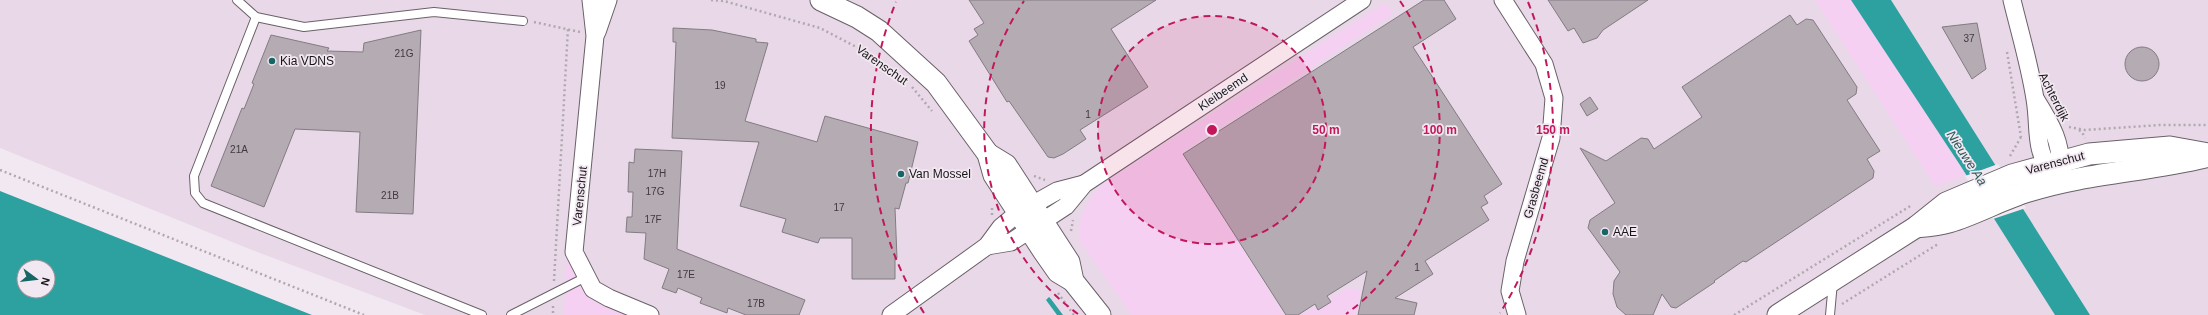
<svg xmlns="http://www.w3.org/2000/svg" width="2208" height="315" viewBox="0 0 2208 315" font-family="Helvetica,sans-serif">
	<rect width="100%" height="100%" fill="#f2e8f1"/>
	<polygon fill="#e9d9e8" points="0,0 2208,0 2208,315 425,315 252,250 0,148"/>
	<g fill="#f5d0f2">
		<polygon points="1815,0 1851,0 1966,175 1935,186"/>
		<path d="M 1385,3 L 1393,14 L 1182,152 L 1284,315 L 1132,315 L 1079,240 C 1078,215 1087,202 1102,184 Z"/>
		<polygon points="567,252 587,293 595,302 628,315 564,315"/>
		<polygon points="1348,288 1361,290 1356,315 1300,315"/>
	</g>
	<g fill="#2da0a0" fill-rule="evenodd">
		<polygon points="1851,0 1891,0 2090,315 2055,315 1960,165"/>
		<path d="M 0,191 L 312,315 L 0,315 ZM 24,267 L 48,267 L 48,291 L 24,291 Z"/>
		<polygon points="1049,297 1051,299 1063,315 1057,315 1046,300"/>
	</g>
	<polygon fill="#f2e8f1" points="1998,164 2026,208 1993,219 1965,176"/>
	<g fill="#b4abb3" stroke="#837b83">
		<polygon points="969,0 1156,0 1111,29 1148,87 1080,130 1086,139 1063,154 1054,158 1048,157 1009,101 1007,102 969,41 978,35 974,29 984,23"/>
		<polygon points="1424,0 1444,0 1456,19 1413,47 1502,184 1484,196 1488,203 1481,207 1489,220 1425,261 1433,274 1395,298 1417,303 1414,315 1358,315 1367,271 1327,296 1331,302 1318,310 1315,304 1298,315 1286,315 1183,154"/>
		<polygon points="1548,0 1648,0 1603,30 1597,38 1583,43 1574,28 1568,31"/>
		<polygon points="1790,15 1797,25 1806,19 1813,20 1857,87 1856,94 1847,100 1880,151 1867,159 1874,171 1873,178 1746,262 1743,261 1714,281 1715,282 1676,308 1671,307 1662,294 1653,315 1626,315 1617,307 1613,294 1614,281 1620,272 1588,228 1590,220 1615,203 1580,148 1606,161 1641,138 1648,139 1654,149 1702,117 1682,87"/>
		<polygon points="1977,23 1986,69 1972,79 1942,27"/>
		<polygon points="673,28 712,30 756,39 756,42 768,43 745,121 817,142 825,116 918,142 908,183 906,183 899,209 895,208 897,258 895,258 895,279 852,279 852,238 820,238 818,243 782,232 786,219 740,206 759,142 672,138 676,42 673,42"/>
		<polygon points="421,30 413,214 356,212 360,132 295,129 264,207 211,186 242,108 244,109 254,84 252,83 271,35 329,48 327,51 363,52 364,43"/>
		<circle cx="2142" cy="64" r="17"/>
		<polygon points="1590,97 1598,109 1587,116 1580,104"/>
		<polygon points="635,149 682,151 677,249 805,300 799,315 746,315 728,308 727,313 700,303 702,298 678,288 676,293 662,288 669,269 644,259 646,233 626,232 627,217 632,217 633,192 628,192 629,162 634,163"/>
	</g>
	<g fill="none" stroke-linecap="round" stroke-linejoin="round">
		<g stroke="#696168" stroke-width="10">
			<g id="service">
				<polyline points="237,0 256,17 304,27 434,12 523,21"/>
				<polyline points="256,17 194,176 195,193 203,203 482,315"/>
				<polyline points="511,315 586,277"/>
				<polyline points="1830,315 1833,282"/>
			</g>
		</g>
		<g stroke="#696168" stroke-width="19">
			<g id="minor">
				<polyline points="591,0 595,36 574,252 593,289 609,298 650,315"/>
				<polyline points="1503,0 1544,64 1554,98 1551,138 1515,261 1510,291 1517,315"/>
				<path d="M 2012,0 C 2020,33 2030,66 2035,99 C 2040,128 2033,148 2053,175"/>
				<polyline points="597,32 608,0"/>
				<path d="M 2036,100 C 2051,124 2063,144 2060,173"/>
				<polyline points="987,246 1011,242 1066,206 1084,184 1362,0"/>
				<polyline points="891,315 987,246 1001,227 1018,213 1057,191 1084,184"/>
			</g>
		</g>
		<g stroke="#696168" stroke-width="23">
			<g id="tertiary">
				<polyline points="821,0 857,17 879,31 936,83 988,154 994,175 1044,252 1058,272 1073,281"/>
				<polyline points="988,154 1006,165 1069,262 1073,281 1100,315"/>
				<path d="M 1916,227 C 1927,226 1939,225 1949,222 C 1976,214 2002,199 2029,191 C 2086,173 2147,171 2205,157"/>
				<polyline points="1778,315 1916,227 1946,203 2012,175 2089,154 2170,147 2208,154"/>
			</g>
		</g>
		<g stroke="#b0a8af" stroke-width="2.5" stroke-dasharray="2 3" stroke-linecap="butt">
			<polyline points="711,0 724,1 820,28 864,51 900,76"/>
			<polyline points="534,22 580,32"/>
			<polyline points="2007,52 2021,137"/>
			<polyline points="912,87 932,111"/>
			<polyline points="2069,127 2085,130 2160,125 2208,125"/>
			<polyline points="2079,130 2082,132 2085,138"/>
			<polyline points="2010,156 2021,137 2023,136"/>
			<polyline points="0,170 364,315"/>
			<polyline points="1034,176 1045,180"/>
			<polyline points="992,215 992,205"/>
			<polyline points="1071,231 1073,220"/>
			<polyline points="554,281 568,28"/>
			<polyline points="1058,293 1074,315"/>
			<polyline points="1842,304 1938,244"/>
			<polyline points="553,306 553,315"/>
			<polyline points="1734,315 1912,205"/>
		</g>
		<use href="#service" stroke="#fff" stroke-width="8"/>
		<use href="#minor" stroke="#fff" stroke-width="17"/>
		<use href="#tertiary" stroke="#fff" stroke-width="21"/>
	</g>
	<circle cx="1212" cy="130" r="114" fill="#c2185b" fill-opacity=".12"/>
	<g fill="none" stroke="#c2185b" stroke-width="2" stroke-dasharray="7 5">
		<circle cx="1212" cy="130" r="114"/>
		<path d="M1078 314A228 228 0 0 1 1024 1M1400 1A228 228 0 0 1 1346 314"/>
		<path d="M924 313A341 341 0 0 1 896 2M1528 2A341 341 0 0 1 1500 313"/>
	</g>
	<g fill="#176666" stroke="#f2e8f1" stroke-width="1.5">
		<circle cx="272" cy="61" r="4"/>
		<circle cx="901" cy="174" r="4"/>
		<circle cx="1605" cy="232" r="4"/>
	</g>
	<g text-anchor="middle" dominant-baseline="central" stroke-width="3.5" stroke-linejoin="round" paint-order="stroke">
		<g font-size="10" fill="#3f3a3f">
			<text x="1969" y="38">37</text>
			<text x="404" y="53">21G</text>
			<text x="720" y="85">19</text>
			<text x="1088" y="114">1</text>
			<text x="239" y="149">21A</text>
			<text x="657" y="173">17H</text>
			<text x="655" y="191">17G</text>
			<text x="390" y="195">21B</text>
			<text x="839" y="207">17</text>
			<text x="653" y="219">17F</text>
			<text x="1417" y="267">1</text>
			<text x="686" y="274">17E</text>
			<text x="756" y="303">17B</text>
		</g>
		<g font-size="12" fill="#181518" stroke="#f2e8f1" text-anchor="start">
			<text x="280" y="61">Kia VDNS</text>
			<text x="909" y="174">Van Mossel</text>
			<text x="1613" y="232">AAE</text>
		</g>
		<g font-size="12" fill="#181518" stroke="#f2e8f1">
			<text transform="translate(882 65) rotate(35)">Varenschut</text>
			<text transform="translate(1223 92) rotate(-34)">Kleibeemd</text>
			<text transform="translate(2054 97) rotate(63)">Achterdijk</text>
			<text transform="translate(2055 163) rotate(-15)">Varenschut</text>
			<text transform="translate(1536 188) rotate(-74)">Grasbeemd</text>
			<text transform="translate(580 196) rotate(-84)">Varenschut</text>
		</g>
		<g font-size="13" font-style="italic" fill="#2a5959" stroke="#f2e8f1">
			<text transform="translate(1967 158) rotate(57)">Nieuwe Aa</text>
		</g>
	</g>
	<circle cx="1212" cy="130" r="6" fill="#c2185b" stroke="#f2e8f1" stroke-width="2"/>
	<g font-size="12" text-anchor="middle" font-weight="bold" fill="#c2185b" stroke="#f2e8f1" stroke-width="3.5" stroke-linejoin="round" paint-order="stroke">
		<text x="1326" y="134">50 m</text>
		<text x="1440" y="134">100 m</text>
		<text x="1553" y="134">150 m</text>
	</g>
	<g transform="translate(36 279) rotate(105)"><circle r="19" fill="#f2e8f1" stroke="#9b949a"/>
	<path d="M0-3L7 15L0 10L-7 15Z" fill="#176666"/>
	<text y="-6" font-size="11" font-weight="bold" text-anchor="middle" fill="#181518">N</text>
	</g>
</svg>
